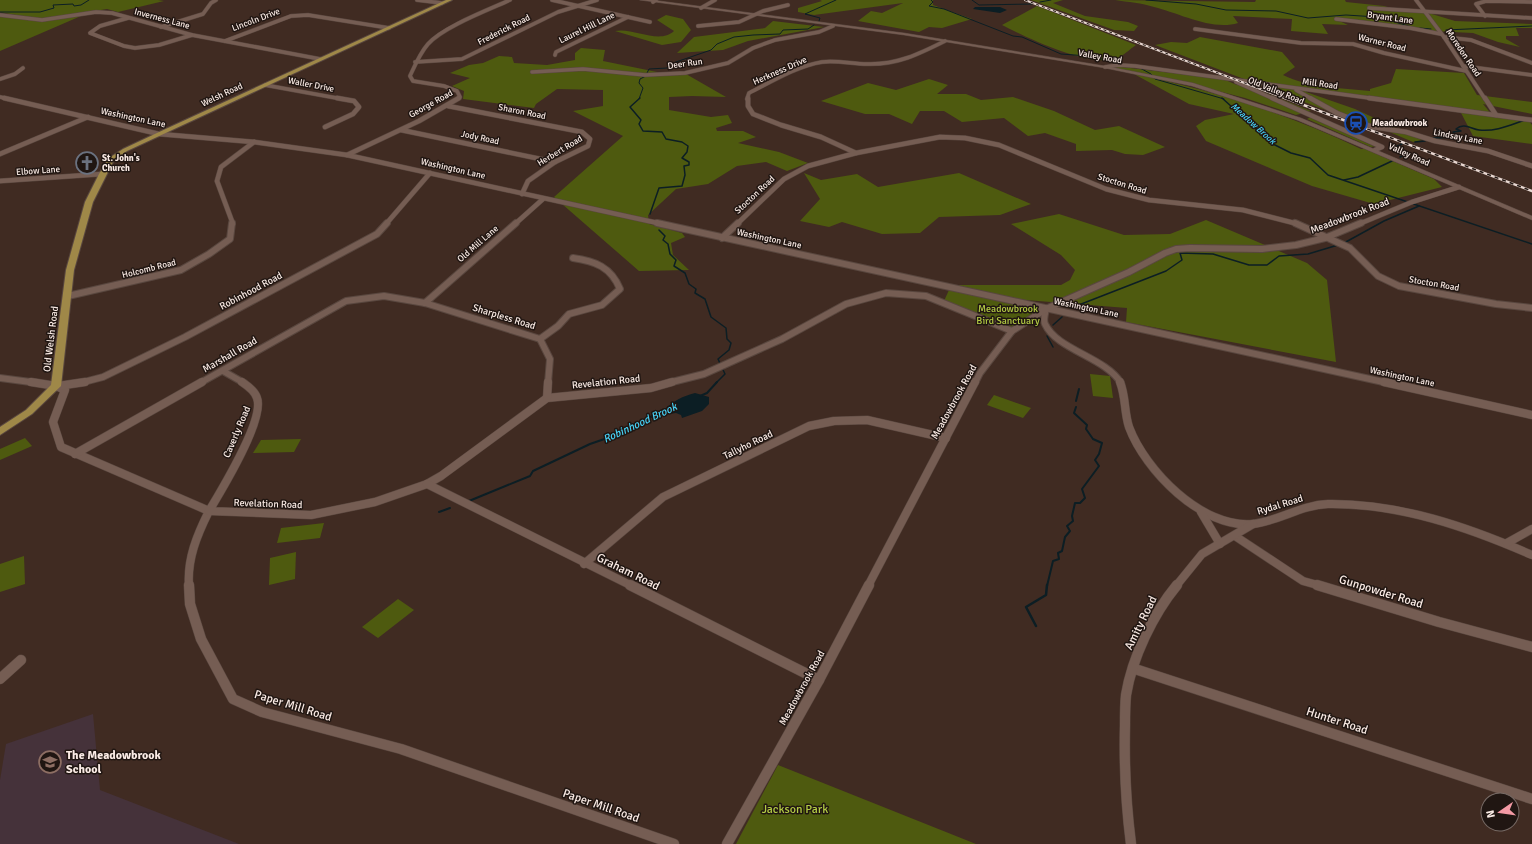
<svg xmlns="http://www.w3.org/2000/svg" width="1532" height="844" viewBox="0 0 1532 844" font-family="Signika,sans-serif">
	<rect width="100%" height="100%" fill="#402b22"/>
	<polygon fill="#45323a" points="93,714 100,790 239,844 0,844 0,780 6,744"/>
	<g fill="#4e5a0f">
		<polygon points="0,0 158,0 164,1 118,12 107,9 41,20 0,12"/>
		<polygon points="820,0 933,0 933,5 972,19 942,28 929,27 919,32 858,21 871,11 882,13 903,3 814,15 798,12 798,8 822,1"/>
		<polygon points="1031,0 1063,0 1053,3 1085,16 1128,22 1138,26 1134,31 1114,30"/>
		<path d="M 1115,0 L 1255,2 L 1256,0 L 1345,0 L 1346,2 L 1384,6 L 1394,9 L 1422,11 L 1455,21 L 1532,24 L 1532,28 L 1516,28 L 1519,36 L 1506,36 L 1506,39 L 1520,47 L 1498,42 L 1473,33 L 1431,31 L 1341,18 L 1337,20 L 1348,25 L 1322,24 L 1328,34 L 1291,31 L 1292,19 L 1233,16 L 1238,23 C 1212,31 1179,13 1154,7 C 1142,3 1128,2 1115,0 Z"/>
		<path d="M 1037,6 L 1136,45 C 1130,49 1122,57 1115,59 C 1088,67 1027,38 1002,25 Z"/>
		<path d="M 666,15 L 683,19 L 691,30 L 681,42 L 662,45 L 615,31 C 633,27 659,45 674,31 L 657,20 Z"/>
		<polygon points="0,16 37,21 81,16 0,51"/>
		<polygon points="773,21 824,27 748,41 723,50 677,53 694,37 765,28"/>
		<path d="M 1200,37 L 1282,52 L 1295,67 L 1283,75 C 1309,88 1341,88 1370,91 L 1370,89 L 1391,83 L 1396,69 L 1464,73 L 1477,95 L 1532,102 L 1532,114 L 1483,104 L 1493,116 L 1530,122 L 1532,125 L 1532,144 L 1473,136 L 1459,109 L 1306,90 L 1306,92 L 1355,109 L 1422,140 L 1413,142 L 1373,125 L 1320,108 L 1155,45 L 1171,42 L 1187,43 Z"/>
		<polygon points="581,48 605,50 603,61 657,72 686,74 726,97 692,96 669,97 669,110 711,117 728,115 732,123 716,128 717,131 743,131 756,137 738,143 779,152 808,163 787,171 766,162 737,166 708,184 676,189 648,215 649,224 682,233 685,237 671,243 673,255 689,270 639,271 554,197 623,136 573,111 603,106 603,90 557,89 536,104 534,108 463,99 464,91 452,86 470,78 450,73 469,65 483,63 499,56 512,57 514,63 547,65 575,60 575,53"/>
		<polygon points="1113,66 1223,79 1237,85 1246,85 1311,111 1296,115 1245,98 1191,84 1119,69"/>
		<path d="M 1134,74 C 1213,90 1288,114 1361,149 L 1365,149 L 1434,179 L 1442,187 L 1374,204 L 1312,186 L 1206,141 L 1196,126 L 1205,120 L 1234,114 L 1189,104 Z"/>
		<polygon points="929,79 948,85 937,94 966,94 981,100 1013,97 1054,111 1095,130 1119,126 1165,147 1143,155 1125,154 1112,150 1076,151 1076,144 1045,133 1028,136 1004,118 962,122 944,111 920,111 912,124 889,114 865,114 821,101 868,83 896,90"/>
		<polygon points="1311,117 1371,145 1376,146 1371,147 1307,119"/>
		<polygon points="804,173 821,180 857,174 878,187 959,173 1031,204 1000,215 939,217 920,233 882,234 842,222 829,227 800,221 820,199"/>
		<polygon points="1059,214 1124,235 1170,234 1206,220 1307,263 1327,280 1336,362 1126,322 1127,308 1013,299 947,285 1061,285 1070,280 1075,270 1061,255 1011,224"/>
		<polygon points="949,290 1040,309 1010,329 944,301"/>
		<polygon points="1090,374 1110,376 1113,398 1093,396"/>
		<polygon points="994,395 1031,408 1023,418 987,405"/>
		<polygon points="25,438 32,446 0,460 0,449"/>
		<polygon points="301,439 294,452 253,453 261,440"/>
		<polygon points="324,523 320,538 277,543 281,528"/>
		<polygon points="296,552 295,579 269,585 270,558"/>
		<polygon points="24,556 25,584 0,592 0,564"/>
		<polygon points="398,599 414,610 378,638 362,627"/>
		<polygon points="778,765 976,844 736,844"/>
	</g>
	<g fill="#0c1e24">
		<polygon points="975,7 1000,7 1007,10 1000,13 973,9"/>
		<path d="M 695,393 L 709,397 L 709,404 L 702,411 L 682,418 L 681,415 L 676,413 L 663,415 L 664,410 C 673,401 683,396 695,393 Z"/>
	</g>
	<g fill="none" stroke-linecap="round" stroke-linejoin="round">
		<g stroke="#0c1e24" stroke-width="1">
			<polyline points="931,0 933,2 929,6 944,9 1013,36 1022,37 1061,54 1088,56 1124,64"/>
			<polyline points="972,0 979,5 1032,4"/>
			<polyline points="1146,0 1196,4 1226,10 1276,11 1308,18 1346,15 1377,17 1412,27"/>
			<polyline points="1040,2 1051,0"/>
			<polyline points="0,12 40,12 54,8 53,5 73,4 74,6 81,5 89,0"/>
			<polyline points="819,21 820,18 805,14 836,0"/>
			<polyline points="1420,28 1431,29"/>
			<polyline points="1446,30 1532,26"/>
			<polyline points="1140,68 1151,74 1155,79 1224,99"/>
			<polyline points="647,73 649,69 667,68 670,64 711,50 717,44 734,37 753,35 780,34 783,30 808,29 814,25"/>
			<polyline points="639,99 643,88 639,83 640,79 646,76"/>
		</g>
		<g stroke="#0c1e24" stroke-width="1.5">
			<polyline points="640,98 630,107 641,120 639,124 643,131 662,132 666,139 682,142 688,146 687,152 682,158 689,162 689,165 684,166 685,175 682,186 659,188 650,214"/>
			<polyline points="1222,98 1273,144 1291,153 1310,158 1328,175 1532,244"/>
			<path d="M 1433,138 L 1458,137 L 1453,132 L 1461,131 L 1456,129 C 1464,122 1471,129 1479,130 C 1496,132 1510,125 1525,120"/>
			<polyline points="1415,142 1425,141"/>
			<polyline points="1400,157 1408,153 1393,148 1402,144"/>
			<polyline points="1344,180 1358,177 1392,161"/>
			<polyline points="659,230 665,236 663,240 668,244 670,254 676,260 674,266 685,273 689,284 696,289 695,293 705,299 711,317 726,328 727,339 731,343 729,350 718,359 725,374 716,383"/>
			<polyline points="1344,243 1384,221 1419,206"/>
			<polyline points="1071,308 1166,271 1182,260 1180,253 1213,254 1249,265 1267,265 1279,256 1308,254 1338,245"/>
			<polyline points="1053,325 1062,317"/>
			<polyline points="1047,336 1053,347"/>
		</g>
		<g stroke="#0c1e24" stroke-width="2">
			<polyline points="700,396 707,393 717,382"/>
			<polyline points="1076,401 1079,389"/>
			<polyline points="469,501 530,476 533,471 590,444 616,435 666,409"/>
			<polyline points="439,512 450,508"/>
			<polyline points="1047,586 1053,561 1059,559 1058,553 1062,551 1065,537 1070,531 1067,526 1073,521 1072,516 1075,503 1080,503 1085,498 1082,489 1099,466 1095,460 1099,454 1102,443 1093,439 1086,429 1087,425 1074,413 1076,407"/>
		</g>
		<polyline stroke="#0c1e24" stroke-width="2.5" points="1036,626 1026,607 1046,595 1047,585"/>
		<g stroke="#59473f" stroke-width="4.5">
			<g id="street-far4">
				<polyline points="417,0 442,3"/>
				<polyline points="552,0 650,22"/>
				<polyline points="1416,0 1444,37 1485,99"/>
				<polyline points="653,2 656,0"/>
				<polyline points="701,8 715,0"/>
				<polyline points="1369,8 1532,18"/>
				<polyline points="0,15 42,20 96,12 112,13 192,35 320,59"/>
				<polyline points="1485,16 1476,4 1486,1 1532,2"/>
				<polyline points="128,18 100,26 90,33 124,46 135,48 159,45 192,35"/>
				<polyline points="1336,19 1410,28 1441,34"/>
				<polyline points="698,26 739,22 763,11 788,5"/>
				<polyline points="161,27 203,14 211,3 216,0"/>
				<polyline points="1195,29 1301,43 1353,44 1384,53 1466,71"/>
				<polyline points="1444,37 1471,40 1532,63"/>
				<polyline points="225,41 291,16 308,15 389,28"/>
				<polyline points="555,55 556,52 628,17"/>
				<polyline points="415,62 462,59 558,12 597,0"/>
				<polyline points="1463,66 1532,75"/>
				<polyline points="1105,67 1119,65 1135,66 1377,99"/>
				<polyline points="532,72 583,69 645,75 685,73 728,63 753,48 775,40 819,32 833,26"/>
				<polyline points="0,79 15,74 23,68"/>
				<polyline points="1236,82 1274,99"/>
				<polyline points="265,85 342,99"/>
				<polyline points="1296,90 1312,99"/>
				<polyline points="0,97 8,99"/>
				<path d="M 457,99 L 460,97 L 457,91 L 444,86 L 413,81 L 410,76 C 415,65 420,53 428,44 C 443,27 488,10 510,0"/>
				<path d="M 747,99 L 749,93 C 771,82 797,66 822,62 C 836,60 853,64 867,64 C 897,65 919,54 945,41"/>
			</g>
		</g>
		<g stroke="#59473f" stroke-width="5.5">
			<g id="street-far3">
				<polyline points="4,98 159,134 254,142 347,155 662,224"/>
				<polyline points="748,98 748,106 753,114 781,125 821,137 856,153"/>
				<polyline points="1272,98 1382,147 1375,150"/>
				<polyline points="1310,98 1337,113 1373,127 1406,132 1435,141 1488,151 1532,166"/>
				<polyline points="1369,98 1532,120"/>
				<polyline points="1485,98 1496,115"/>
				<polyline points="448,106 582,132 590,139 588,146 555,162 528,181 522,194"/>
				<polyline points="325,127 353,114 359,107 354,101 337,98"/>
				<polyline points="401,130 555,162"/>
				<polyline points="0,154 88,117"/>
				<polyline points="347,155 419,121 459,98"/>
				<polyline points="0,181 102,174"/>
				<polyline points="233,224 217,181 221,167 254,142"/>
				<polyline points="386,224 430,173"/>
				<polyline points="515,224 543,199"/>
				<polyline points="737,224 784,179 808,166 856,153 940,137 965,138 999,145 1106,189 1149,200 1243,210 1298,224"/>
				<polyline points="1359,224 1412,202 1459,187"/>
			</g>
		</g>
		<g stroke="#59473f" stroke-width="8">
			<g id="street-far2">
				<polyline points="657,223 1388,383"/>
				<polyline points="1295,223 1350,248 1378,276 1399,286 1496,304 1532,308"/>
				<polyline points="722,238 738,223"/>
				<polyline points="68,296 181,270 209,254 230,239 232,223"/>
				<polyline points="425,303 516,223"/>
				<path d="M 1046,309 C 1045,314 1043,320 1045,324 C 1057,350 1105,357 1121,383"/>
				<path d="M 540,339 L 558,326 L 569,314 L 602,305 L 620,289 C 611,267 595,261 573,258"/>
				<polyline points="223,371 244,383"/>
				<polyline points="0,378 38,383"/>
				<polyline points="80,383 103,377 185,337 377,234 387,223"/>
				<polyline points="200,383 346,301 384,296 425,303 540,339 550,359 548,383"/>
				<polyline points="668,383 704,374 782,339 846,304 886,293 926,296 1012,331"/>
				<polyline points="975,383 980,373 1012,331 1046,309 1129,272 1165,253 1176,249 1190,248 1262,249 1296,245 1325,238 1361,223"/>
			</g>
		</g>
		<g stroke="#59473f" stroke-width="9">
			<g id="street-far1">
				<path d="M 31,382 L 56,386 L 65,390 L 53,422 L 61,447 L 209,511 C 197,535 187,559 189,586"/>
				<path d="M 242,382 C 248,386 255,391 257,398 C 265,419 221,491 209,511 L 311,515 L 375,502 L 427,484 L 441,476 L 547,398 L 651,388 L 672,382"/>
				<path d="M 1120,382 C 1126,397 1124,412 1129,427 C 1145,470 1202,529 1253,524 C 1279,521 1301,505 1328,504 C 1399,503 1468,527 1532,555"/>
				<polyline points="1384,382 1532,415"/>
				<polyline points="58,386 85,382"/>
				<polyline points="547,398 548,382"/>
				<polyline points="75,454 202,382"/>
				<polyline points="427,484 632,586"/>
				<polyline points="1201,512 1220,544"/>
				<polyline points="1235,536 1303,581 1321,586"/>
				<polyline points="1507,543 1532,529"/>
				<polyline points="584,564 663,497 809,426 834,421 867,420 946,438"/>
				<polyline points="868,586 975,382"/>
				<polyline points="1176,586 1202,554 1253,524"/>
			</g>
		</g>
		<g stroke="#59473f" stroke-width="11">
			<g id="street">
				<polyline points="189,585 190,604 201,639 233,699 262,712 401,749 674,844"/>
				<polyline points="630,585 819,680"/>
				<polyline points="1317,585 1439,622 1532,647"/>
				<polyline points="1135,669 1532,799"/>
				<polyline points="0,679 21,660"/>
				<polyline points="727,844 819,680 869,585"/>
				<path d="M 1131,844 C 1126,805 1124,765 1125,725 C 1125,716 1125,705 1126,695 C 1132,658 1153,614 1177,585"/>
			</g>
		</g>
		<g stroke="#59473f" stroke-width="1">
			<polygon id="secondary" points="640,0 652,0 904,33 1105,66 1193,83 1301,118 1532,216 1532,220 1297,120 1192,86 1105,68 904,35"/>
		</g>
		<g stroke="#59473f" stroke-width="2">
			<polygon id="primary" points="446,0 452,0 127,151 114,160 93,202 74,270 61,386 32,414 0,435 0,427 26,410 51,385 66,270 85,202 99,174 109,158 123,149 157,133"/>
		</g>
		<use href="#street-far4" stroke="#755d53" stroke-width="3.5"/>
		<use href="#street-far3" stroke="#755d53" stroke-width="4.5"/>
		<use href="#street-far2" stroke="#755d53" stroke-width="6"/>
		<use href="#street-far1" stroke="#755d53" stroke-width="8"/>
		<use href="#street" stroke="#755d53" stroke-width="10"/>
		<use href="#secondary" fill="#755d53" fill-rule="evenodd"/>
		<use href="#primary" fill="#9f8848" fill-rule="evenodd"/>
		<g stroke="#e7d7d1" stroke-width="2">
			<polyline id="rail-far1" points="1025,0 1287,99"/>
		</g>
		<g stroke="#e7d7d1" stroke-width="2.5">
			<polyline id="rail" points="1285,98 1532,191"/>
		</g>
		<use href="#rail-far1" stroke="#201612" stroke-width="1" stroke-dasharray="3" stroke-linecap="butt"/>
		<use href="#rail" stroke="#201612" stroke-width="1.5" stroke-dasharray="4" stroke-linecap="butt"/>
	</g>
	<defs>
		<g id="station-ring" transform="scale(1.15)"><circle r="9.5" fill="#201612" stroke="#1a4fb4" stroke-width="1.5"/><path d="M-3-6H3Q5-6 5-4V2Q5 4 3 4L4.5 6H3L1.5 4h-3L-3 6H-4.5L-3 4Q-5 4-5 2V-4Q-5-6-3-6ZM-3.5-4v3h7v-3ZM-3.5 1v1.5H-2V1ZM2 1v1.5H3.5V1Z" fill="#1a4fb4"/></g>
		<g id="church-ring" transform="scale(1.15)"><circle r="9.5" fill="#201612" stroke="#6b7280" stroke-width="1.5"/><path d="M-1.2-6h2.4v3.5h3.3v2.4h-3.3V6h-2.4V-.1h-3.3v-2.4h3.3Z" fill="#6b7280"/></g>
		<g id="school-ring" transform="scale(1.15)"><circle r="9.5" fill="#201612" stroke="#8d6e63" stroke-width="1.5"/><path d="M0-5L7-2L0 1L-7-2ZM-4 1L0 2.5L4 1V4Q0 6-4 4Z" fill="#8d6e63"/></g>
	</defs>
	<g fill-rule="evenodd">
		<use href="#station-ring" x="1356" y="123"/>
		<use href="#church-ring" x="87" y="163"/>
		<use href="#school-ring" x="50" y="762"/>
	</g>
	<g text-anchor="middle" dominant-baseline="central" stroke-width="3" stroke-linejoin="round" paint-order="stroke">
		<g font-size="9" fill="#faebe5" stroke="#201612">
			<text transform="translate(1390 18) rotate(8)">Bryant Lane</text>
			<text transform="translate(162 19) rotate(15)">Inverness Lane</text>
			<text transform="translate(256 20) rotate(-21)">Lincoln Drive</text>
			<text transform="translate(587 28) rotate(-26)">Laurel Hill Lane</text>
			<text transform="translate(504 30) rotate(-27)">Frederick Road</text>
			<text transform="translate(1382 43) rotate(14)">Warner Road</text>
			<text transform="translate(1463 53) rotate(56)">Moredon Road</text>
			<text transform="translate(1100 57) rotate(10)">Valley Road</text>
			<text transform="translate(685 64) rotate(-8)">Deer Run</text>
			<text transform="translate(780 71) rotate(-24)">Herkness Drive</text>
			<text transform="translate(1320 84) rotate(8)">Mill Road</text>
			<text transform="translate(311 85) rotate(11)">Waller Drive</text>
			<text transform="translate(1276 91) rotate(22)">Old Valley Road</text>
			<text transform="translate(222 95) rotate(-25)">Welsh Road</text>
			<text transform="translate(431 104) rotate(-29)">George Road</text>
			<text transform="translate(522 112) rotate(11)">Sharon Road</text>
			<text transform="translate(133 118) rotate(12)">Washington Lane</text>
			<text transform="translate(1458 137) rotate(11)">Lindsay Lane</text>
			<text transform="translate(480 138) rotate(12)">Jody Road</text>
			<text transform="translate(560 151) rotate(-31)">Herbert Road</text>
			<text transform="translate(1409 155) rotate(24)">Valley Road</text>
			<text transform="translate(453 169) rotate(13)">Washington Lane</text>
			<text transform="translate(38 171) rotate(-4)">Elbow Lane</text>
			<text transform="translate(1122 184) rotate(17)">Stocton Road</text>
			<text transform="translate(755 195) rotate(-43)">Stocton Road</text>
			<text transform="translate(769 239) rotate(12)">Washington Lane</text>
			<text transform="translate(478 244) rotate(-41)">Old Mill Lane</text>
			<text transform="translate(149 269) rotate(-14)">Holcomb Road</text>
			<text transform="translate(1434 284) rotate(10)">Stocton Road</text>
			<text transform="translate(1086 308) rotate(12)">Washington Lane</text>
			<text transform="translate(1402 377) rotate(12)">Washington Lane</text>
		</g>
		<g font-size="9" font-weight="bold" fill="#faebe5" stroke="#201612" text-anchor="start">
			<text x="1372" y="123">Meadowbrook</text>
			<text x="102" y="158">St. John's<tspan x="102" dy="10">Church</tspan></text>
		</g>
		<g font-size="9" font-style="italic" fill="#48d4f9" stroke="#201612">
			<text transform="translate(1253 124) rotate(42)">Meadow Brook</text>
		</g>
		<g font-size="10" fill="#faebe5" stroke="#201612">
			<text transform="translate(1350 216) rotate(-21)">Meadowbrook Road</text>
			<text transform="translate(251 291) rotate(-28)">Robinhood Road</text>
			<text transform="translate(504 317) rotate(17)">Sharpless Road</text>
			<text transform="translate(51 339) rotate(-83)">Old Welsh Road</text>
			<text transform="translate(230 355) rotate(-30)">Marshall Road</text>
			<text transform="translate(606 382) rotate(-6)">Revelation Road</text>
			<text transform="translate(954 402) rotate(-61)">Meadowbrook Road</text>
			<text transform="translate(237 432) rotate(-67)">Caverly Road</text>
			<text transform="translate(748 445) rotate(-26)">Tallyho Road</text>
			<text transform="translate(268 504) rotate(2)">Revelation Road</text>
			<text transform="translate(1280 505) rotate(-17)">Rydal Road</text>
			<text transform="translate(802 688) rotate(-61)">Meadowbrook Road</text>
		</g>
		<g font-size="10" fill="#b4cc45" stroke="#201612">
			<text x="1008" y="309">Meadowbrook<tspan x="1008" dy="12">Bird Sanctuary</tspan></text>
		</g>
		<g font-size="11" font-style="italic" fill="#48d4f9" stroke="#201612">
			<text transform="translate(640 423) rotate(-25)">Robinhood Brook</text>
		</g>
		<g font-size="12" fill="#faebe5" stroke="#201612">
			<text transform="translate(628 572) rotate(26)">Graham Road</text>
			<text transform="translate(1381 592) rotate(17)">Gunpowder Road</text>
			<text transform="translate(1141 623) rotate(-64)">Amity Road</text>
			<text transform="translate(293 706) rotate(17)">Paper Mill Road</text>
			<text transform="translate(1337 721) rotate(18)">Hunter Road</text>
			<text transform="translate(601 806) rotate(19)">Paper Mill Road</text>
		</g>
		<g font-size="12" font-weight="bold" fill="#faebe5" stroke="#201612" text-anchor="start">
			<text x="66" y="755">The Meadowbrook<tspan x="66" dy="14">School</tspan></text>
		</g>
		<g font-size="12" fill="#b4cc45" stroke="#201612">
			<text x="795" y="809">Jackson Park</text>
		</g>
	</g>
	<g transform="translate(1500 812) rotate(257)"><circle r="19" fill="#201612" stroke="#776b66"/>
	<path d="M0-3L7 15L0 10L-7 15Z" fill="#f49aa5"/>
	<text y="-6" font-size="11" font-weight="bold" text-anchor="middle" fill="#faebe5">N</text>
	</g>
</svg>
